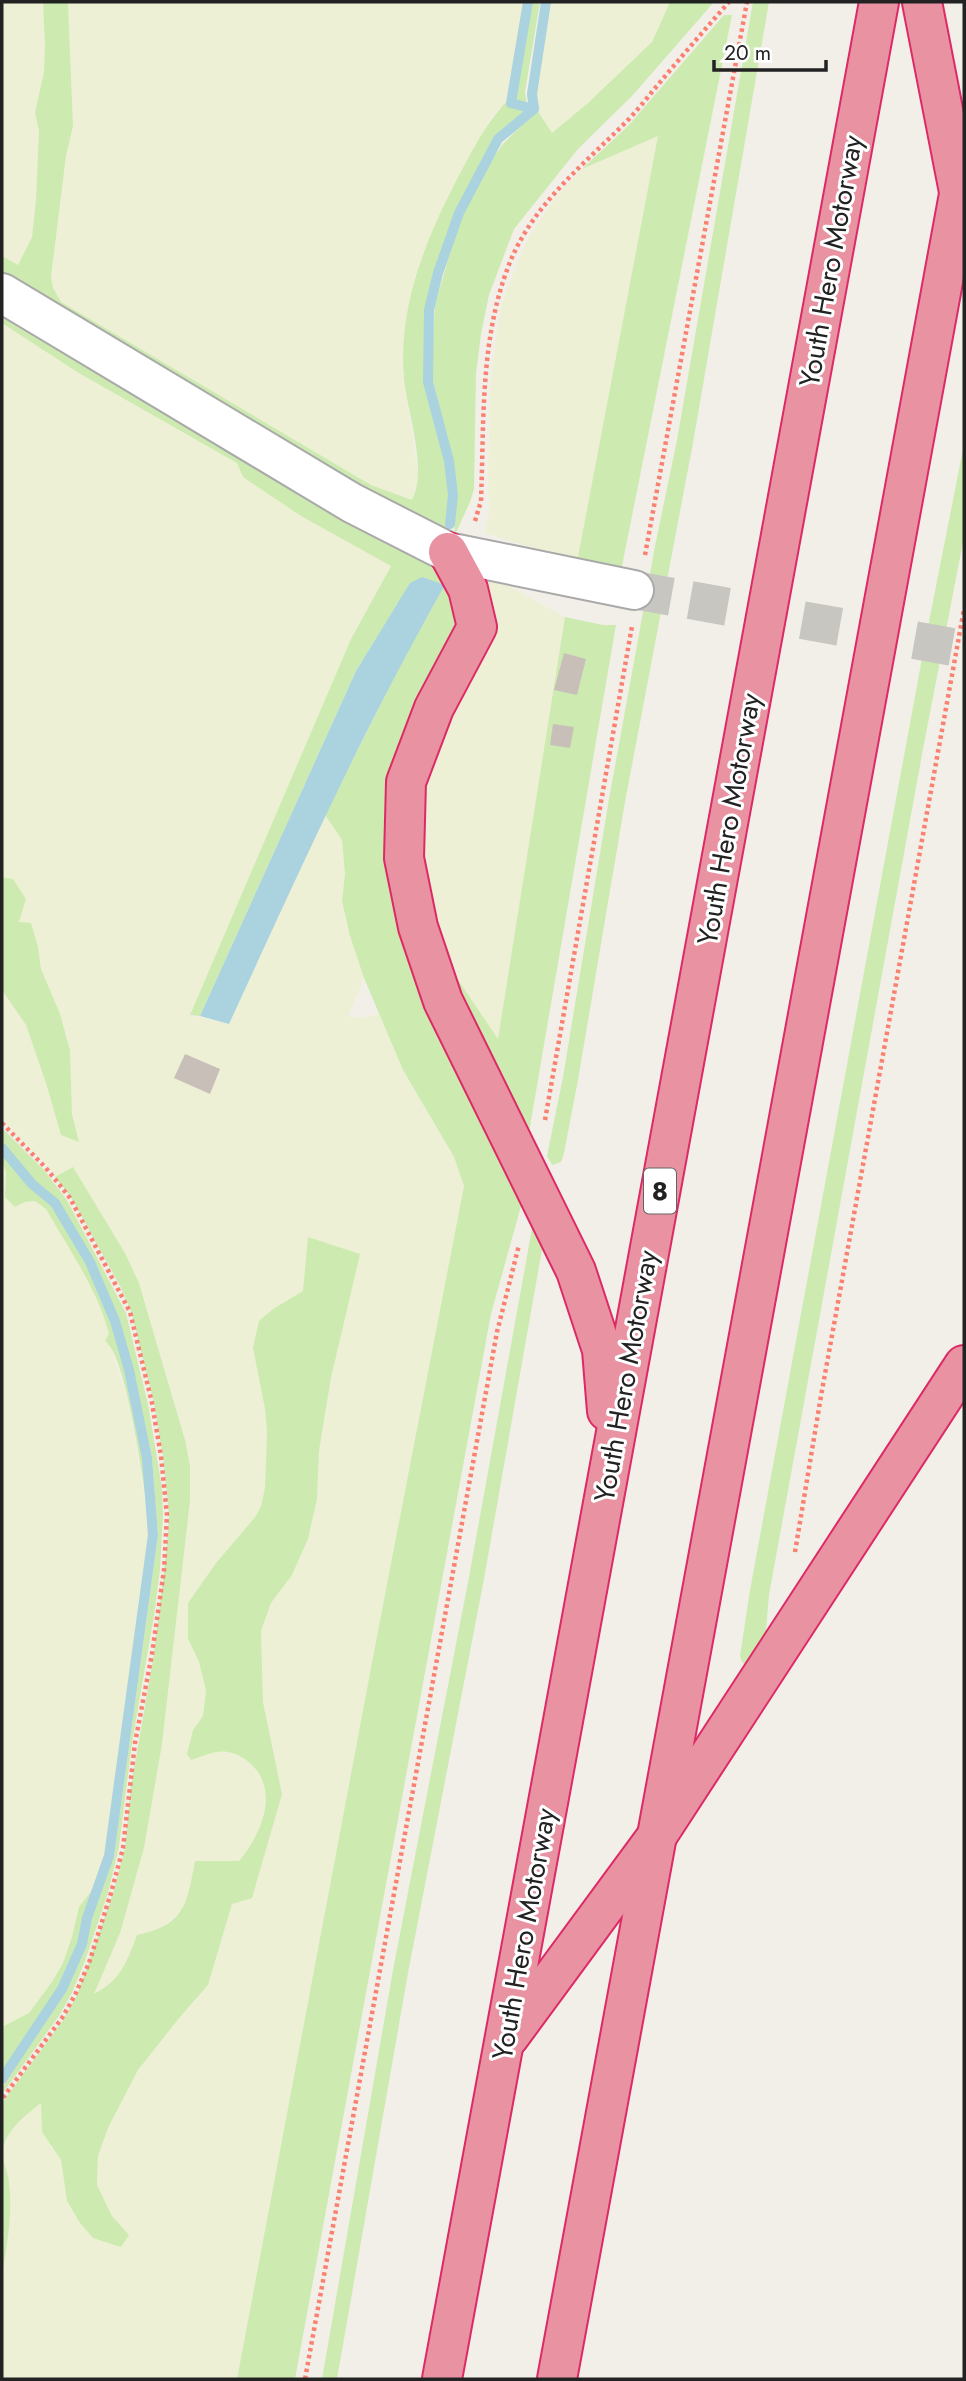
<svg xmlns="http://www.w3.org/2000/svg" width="966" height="2381" viewBox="0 0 966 2381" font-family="Jost,sans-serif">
	<rect width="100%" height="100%" fill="#f2efe9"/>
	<g fill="#eef0d5">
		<polygon points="2,2 43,2 45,45 44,72 35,112 39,131 36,200 32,237 18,265 2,256"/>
		<polygon points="68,2 526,2 510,98 492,116 450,192 419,266 403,374 418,474 413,500 371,485 61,302 53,288 51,277 66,156 73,126"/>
		<polygon points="550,2 670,2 652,42 588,103 552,133 537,110 535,92"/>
		<polygon points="658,135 577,562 485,533 489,513 488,481 490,387 497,331 502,303 522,251 533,230 558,194 582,169"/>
		<polygon points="2,322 77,372 237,463 301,516 391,565 351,639 190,1015 229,1024 325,815 342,840 345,874 342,901 350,936 364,978 348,1016 357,1018 379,1014 403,1070 454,1158 464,1186 377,1636 237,2379 2,2379 2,2276 9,2234 2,2151 9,2134 22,2118 42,2102 51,2147 61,2160 67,2201 80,2223 93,2237 121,2247 128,2235 112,2216 97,2185 98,2156 108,2128 138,2070 180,2017 208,1985 232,1904 282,1794 263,1702 261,1631 271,1603 292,1575 308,1539 317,1499 319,1451 335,1359 306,1275 303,1291 273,1309 261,1380 267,1432 265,1488 261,1506 256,1516 216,1563 188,1603 188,1639 199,1662 206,1690 203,1716 193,1730 191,1760 218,1751 241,1755 256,1769 263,1781 266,1792 262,1825 253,1844 239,1861 195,1861 189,1895 180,1914 155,1931 137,1935 124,1968 111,1984 93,1994 120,1933 144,1848 162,1744 190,1501 190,1466 185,1440 148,1312 139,1283 125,1253 73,1168 55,1177 48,1166 2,1120 2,990 26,1025 46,1083 79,1141 72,1114 70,1050 67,1035 41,969 38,947 19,922 13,879 2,877"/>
		<polygon points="463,561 565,617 498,1040 438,950 415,837"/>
		<polygon points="2,1163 6,1171 4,1188 25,1202 36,1201 46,1209 87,1278 107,1324 110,1345 128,1401 151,1535 107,1855 97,1884 79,1907 72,1937 63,1963 52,1982 29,2013 2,2027"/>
	</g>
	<g fill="#cdebb0">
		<path d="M 43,2 L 68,2 L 73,126 L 66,156 L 51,277 L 53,288 L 61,302 L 371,485 L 412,500 C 428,468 407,413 404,378 C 397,303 430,229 465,164 C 478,140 490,118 510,98 L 509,106 L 528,109 L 495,138 L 456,212 L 435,273 L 426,311 L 425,382 L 445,465 L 448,484 L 449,500 L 445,538 L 2,281 L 2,256 L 18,265 L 32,237 L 36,200 L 39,131 L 35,112 L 44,72 L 45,45 Z"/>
		<polygon points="532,2 540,2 525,92 527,104 516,101"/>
		<polygon points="670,2 714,2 632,96 578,149 514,229 489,295 481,334 476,374 474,489 470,502 454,537 457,493 446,434 433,381 432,349 435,305 455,235 464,213 490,163 502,145 537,110 552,133 588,103 652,42"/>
		<polygon points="753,2 769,2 693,443 625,802 578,1080 564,1153 561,1162 552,1165 547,1156 563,1077 609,799 655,546 677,440"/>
		<polygon points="724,15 732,15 620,576 577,562 658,136 582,169 628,126"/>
		<polygon points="2,306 443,570 459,624 392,794 523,1199 491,1314 295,2379 237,2379 377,1636 464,1186 454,1157 403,1070 364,978 350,936 342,901 345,874 342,840 325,815 408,650 445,585 410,584 356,671 200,1016 190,1015 351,639 391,566 301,516 243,477 237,463 77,372 5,325 2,322"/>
		<polygon points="964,444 964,537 923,749 769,1595 765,1642 748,1667 742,1662 740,1656 750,1590 925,642"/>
		<polygon points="565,617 603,625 616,625 527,1144 438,950 498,1039"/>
		<polygon points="2,877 13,879 26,899 19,922 31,923 38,947 41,969 60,1014 70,1050 72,1114 79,1142 61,1135 46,1083 26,1025 2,990"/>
		<polygon points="2,1128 44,1170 67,1200 126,1313 148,1404 162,1488 163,1515 160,1570 154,1616 132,1743 119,1847 108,1893 85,1961 72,1993 59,2016 2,2094 2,2088 10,2074 66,1991 86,1945 91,1920 114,1856 158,1536 152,1458 133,1369 119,1320 94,1260 57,1201 35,1182 2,1144"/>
		<path d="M 2,1153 L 31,1186 L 53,1205 L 88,1263 L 113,1322 L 145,1459 L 151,1535 C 146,1502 128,1356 105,1341 L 109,1334 C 99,1292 67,1246 46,1209 L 35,1201 L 25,1202 L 15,1207 L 5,1197 L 6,1171 L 2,1163 Z"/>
		<path d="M 73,1167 L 125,1253 L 139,1283 L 185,1440 L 190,1466 L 190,1501 L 162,1744 L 144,1848 L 120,1933 L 94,1994 C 122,1979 126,1963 137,1935 C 185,1925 187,1904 195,1861 L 239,1861 C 261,1835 280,1791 251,1764 C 242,1756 230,1750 217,1752 C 208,1753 199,1758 191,1760 L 187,1754 L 193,1730 L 203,1716 L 206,1690 L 199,1662 L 188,1639 L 188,1603 L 216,1563 L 256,1516 L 261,1506 L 265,1488 L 267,1432 L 265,1409 L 253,1348 L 259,1321 L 273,1309 L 303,1291 L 308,1237 L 360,1254 L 331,1378 L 319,1451 L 317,1499 L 308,1539 L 292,1575 L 271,1603 L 261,1631 L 263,1702 L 282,1794 L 252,1898 L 232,1904 L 208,1985 L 180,2017 L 138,2070 L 108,2128 L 98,2156 L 97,2185 L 112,2216 L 129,2235 L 121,2247 L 93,2238 L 80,2223 L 67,2201 L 61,2160 L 42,2132 L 41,2103 C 26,2115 7,2129 3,2149 C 1,2160 8,2171 9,2182 C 13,2213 7,2245 2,2276 L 2,2103 L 64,2019 L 77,1995 L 113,1894 L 125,1848 L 131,1786 L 154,1654 L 167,1545 L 169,1514 L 163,1456 L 154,1403 L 131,1311 L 121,1288 L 71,1197 L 55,1177 Z"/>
		<polygon points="535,1212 544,1238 484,1579 408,1973 337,2379 322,2379 393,1970 469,1577"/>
		<path d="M 97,1884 C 84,1919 77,1955 60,1988 C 44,2018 20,2044 2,2074 L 2,2027 L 29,2013 L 52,1982 L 63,1963 L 72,1937 L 79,1907 Z"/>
	</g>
	<path fill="#aad3df" d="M 422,577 L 445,585 C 364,727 297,876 229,1024 L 200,1016 L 356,671 L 410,583 Z"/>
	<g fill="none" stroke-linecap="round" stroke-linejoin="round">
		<g stroke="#aad3df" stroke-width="10">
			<polyline points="528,2 511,103 534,109"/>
			<polyline points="450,524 453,495 449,461 428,382 429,310 438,273 459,213 498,139 534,109 532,94 546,2"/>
			<polyline points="2,1148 32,1184 55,1203 90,1262 115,1321 129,1370 147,1458 153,1535 109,1856 87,1918 82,1944 62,1989 2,2079"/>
		</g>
	</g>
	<g fill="#c7bfb8">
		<polygon points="564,653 586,659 577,695 554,690"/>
		<polygon points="553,724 574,727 570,748 550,745"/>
		<polygon points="185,1054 220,1069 210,1094 174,1078"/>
	</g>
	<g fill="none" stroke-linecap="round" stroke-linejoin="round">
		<polyline stroke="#c8c6c1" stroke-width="38" stroke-dasharray="38 19" stroke-linecap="butt" points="634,590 964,649"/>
		<g stroke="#a9a9a9" stroke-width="42">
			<polyline id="tertiary" points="2,293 352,503 448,552 634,590"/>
		</g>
		<g stroke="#dc2a67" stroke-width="42">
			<g id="motorway">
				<polyline points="922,2 960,197"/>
				<polyline points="448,552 468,589 477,627 434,708 406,782 404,858 418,927 443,1001 576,1271 602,1350 607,1411"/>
				<polyline points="509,2037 657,1836 964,1365"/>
				<polyline points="442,2379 879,2"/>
				<polyline points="557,2379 964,167"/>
			</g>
		</g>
		<g stroke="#fa8072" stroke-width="4.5" stroke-dasharray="3.5 3.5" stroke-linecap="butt">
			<path d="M 475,521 L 481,501 C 484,425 480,343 507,270 C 529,208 580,168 625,123 C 640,108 653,90 667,74 C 687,50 708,26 729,2"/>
			<polyline points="645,555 747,2"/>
			<polyline points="545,1120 632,626"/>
			<polyline points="2,1123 46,1168 70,1198 130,1312 152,1403 161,1456 167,1515 164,1570 152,1654 135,1743 123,1848 111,1893 89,1963 75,1995 62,2018 2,2099"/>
			<polyline points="795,1552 821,1396 964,609"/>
			<polyline points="305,2379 497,1332 519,1245"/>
		</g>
		<use href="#tertiary" stroke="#fff" stroke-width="38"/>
		<use href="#motorway" stroke="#e892a2" stroke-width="38"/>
	</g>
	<g text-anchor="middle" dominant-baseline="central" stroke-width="6" stroke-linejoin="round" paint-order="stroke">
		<rect fill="#fff" stroke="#646464" stroke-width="2" x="644" y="1168.5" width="32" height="45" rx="5"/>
		<g font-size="26" font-weight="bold" fill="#222">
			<text x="660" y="1191">8</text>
		</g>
		<g font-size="28" fill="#222" stroke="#fff">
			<text transform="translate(831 261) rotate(-80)">Youth Hero Motorway</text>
			<text transform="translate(729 819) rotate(-80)">Youth Hero Motorway</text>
			<text transform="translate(626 1376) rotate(-80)">Youth Hero Motorway</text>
			<text transform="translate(524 1934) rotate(-80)">Youth Hero Motorway</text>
		</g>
	</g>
	<rect width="966" height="2381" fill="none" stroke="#222222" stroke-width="7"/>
	<path d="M714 60v10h112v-10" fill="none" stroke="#222222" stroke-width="3.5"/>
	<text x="724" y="60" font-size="21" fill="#222222" stroke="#ffffff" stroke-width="5" paint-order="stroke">20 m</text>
</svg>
